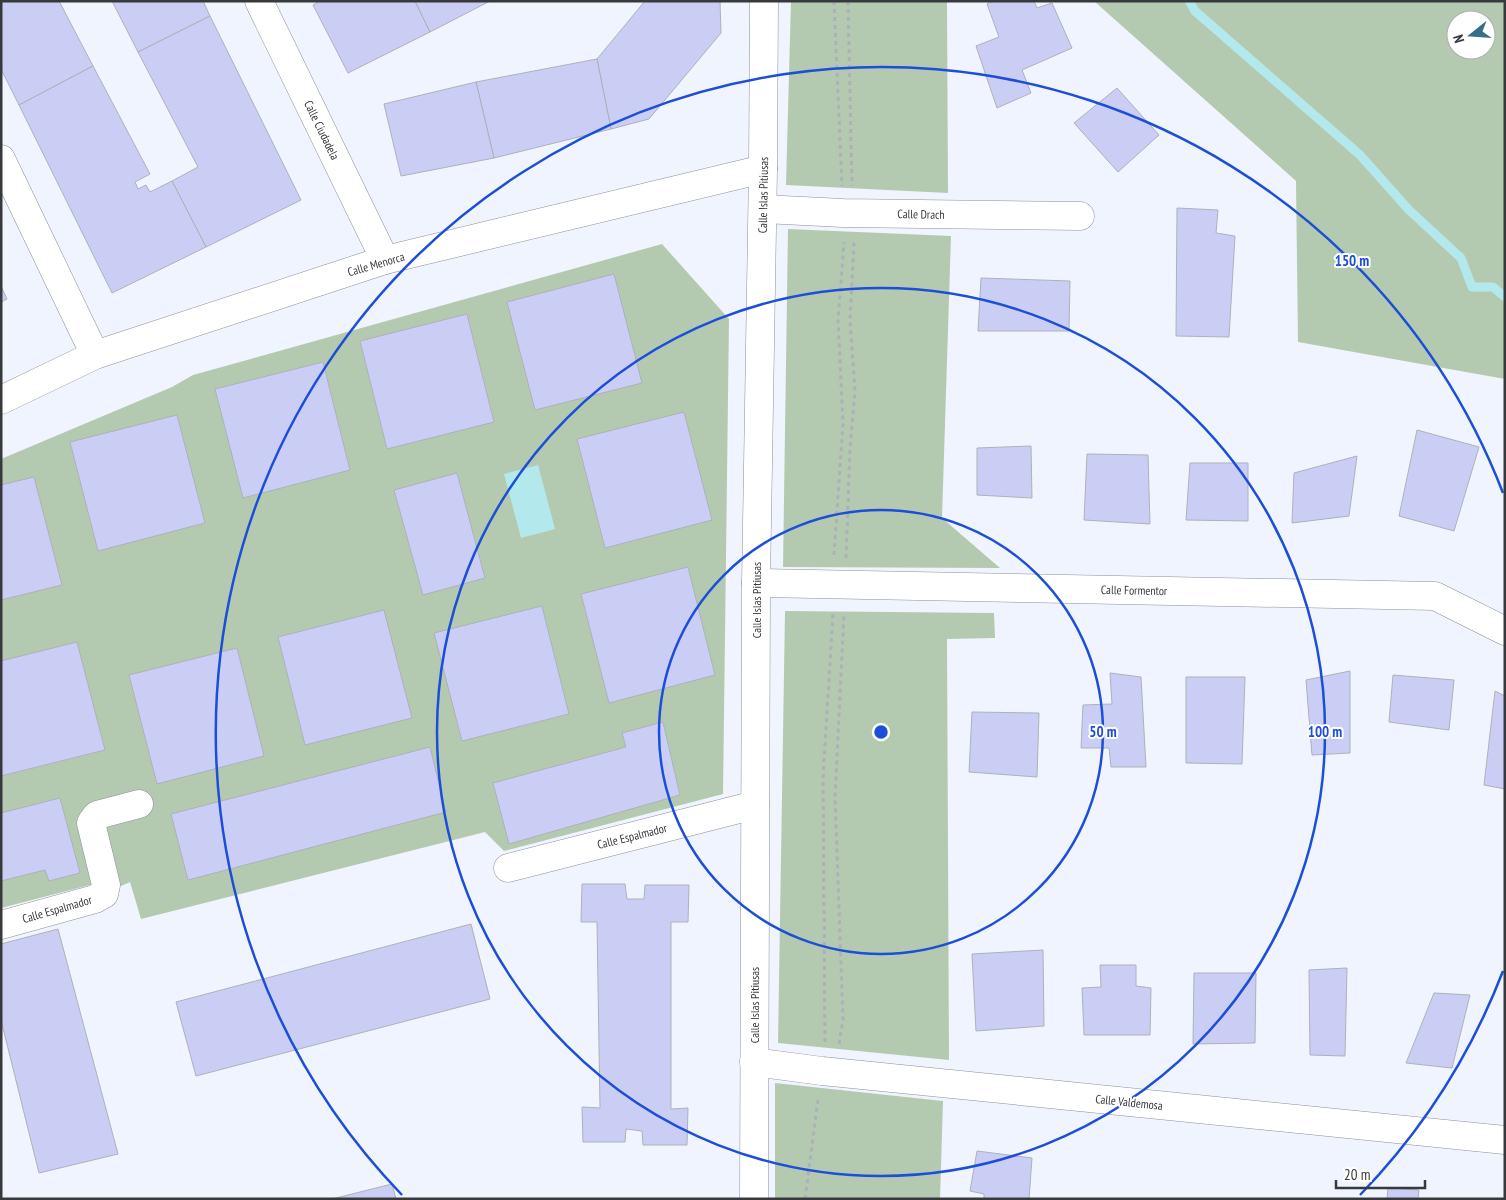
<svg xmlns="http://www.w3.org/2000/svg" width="1506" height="1200" viewBox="0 0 1506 1200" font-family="'PT Sans Narrow',sans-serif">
	<rect width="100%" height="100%" fill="#f0f4fe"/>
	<g fill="#b3cab0" fill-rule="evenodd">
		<polygon points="791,1 947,1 948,193 786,185"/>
		<path d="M 1094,1 L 1505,1 L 1505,379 L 1298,342 L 1296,181 ZM 1456,20 L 1486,20 L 1486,50 L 1456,50 Z"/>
		<polygon points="788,229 951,236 942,518 1000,568 783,567"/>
		<polygon points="662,244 729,319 723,794 504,851 485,832 141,919 130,882 121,886 113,879 1,908 1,459 172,387 193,375"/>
		<polygon points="785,611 994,613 995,638 947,639 949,1060 778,1043"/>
		<polygon points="775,1083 943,1101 940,1199 775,1199"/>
	</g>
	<polygon fill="#b3e8ec" points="538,465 555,529 521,538 504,474"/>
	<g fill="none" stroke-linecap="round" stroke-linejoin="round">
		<polyline stroke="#b3e8ec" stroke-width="9" points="1189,1 1195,11 1360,155 1409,210 1461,258 1472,287 1493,287 1505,297"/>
	</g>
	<g fill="#cacef5" stroke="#afb0ba">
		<polygon points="1,1 59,1 93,66 19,105 1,69"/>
		<polygon points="112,1 203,1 210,16 138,52"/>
		<polygon points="320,1 415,1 430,32 348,73 313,5"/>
		<polygon points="415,1 490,1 430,32"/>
		<polygon points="645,1 720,1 721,33 649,119 611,129 597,59"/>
		<polygon points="993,1 1034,1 1037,8 1052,3 1072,48 1022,70 1031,93 997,108 976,46 999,37 987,4"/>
		<polygon points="210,16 301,200 206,247 172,181 198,167 138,52"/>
		<polygon points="597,59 611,129 494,158 476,82"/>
		<polygon points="93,66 150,174 135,182 138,189 146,185 150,192 172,181 206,247 112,293 19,105"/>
		<polygon points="476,82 494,158 401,176 384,104"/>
		<polygon points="1117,88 1159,135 1118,172 1074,123"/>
		<polygon points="1177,208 1218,210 1216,233 1235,236 1229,337 1176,336"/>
		<polygon points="614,274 642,383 535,410 507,302"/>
		<polygon points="981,278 1070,281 1069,331 978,331"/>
		<polygon points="1,286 7,299 1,302"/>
		<polygon points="467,314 494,422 387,449 360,341"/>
		<polygon points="323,362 350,470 243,498 215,389"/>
		<polygon points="684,412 712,520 605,548 577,439"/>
		<polygon points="177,415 205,523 98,551 70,442"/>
		<polygon points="1417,430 1479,447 1454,531 1399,516"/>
		<polygon points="1031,446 1032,498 977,495 977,448"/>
		<polygon points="1087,454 1148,455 1150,524 1084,520"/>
		<polygon points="1357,456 1349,516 1292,523 1294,473"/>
		<polygon points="1190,463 1248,463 1248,521 1186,520"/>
		<polygon points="457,473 485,578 423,595 394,490"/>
		<polygon points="34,477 62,585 1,600 1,485"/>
		<polygon points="688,567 715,675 609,703 581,594"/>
		<polygon points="542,606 569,714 462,741 434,633"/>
		<polygon points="384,610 412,718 305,745 278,637"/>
		<polygon points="77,642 105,750 1,776 1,661"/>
		<polygon points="237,648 264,756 157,784 129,675"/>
		<polygon points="1350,671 1350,753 1312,755 1306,680"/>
		<polygon points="1110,673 1141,677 1146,767 1111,767 1109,748 1081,748 1083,705 1112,704"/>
		<polygon points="1393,675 1454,680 1449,730 1389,722"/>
		<polygon points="1186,677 1245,677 1242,764 1186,763"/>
		<polygon points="1495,691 1505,696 1505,789 1484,785"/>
		<polygon points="972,712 1039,713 1037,777 969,772"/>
		<polygon points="663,722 680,795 509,844 493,783 626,747 622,733"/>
		<polygon points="430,747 446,812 188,880 171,814"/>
		<polygon points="60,798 80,873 49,881 45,870 1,881 1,813"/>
		<polygon points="582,884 625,884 627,899 644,899 645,885 689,885 688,922 671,922 671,1109 688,1108 687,1145 643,1145 642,1131 626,1129 625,1142 583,1142 582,1107 600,1108 597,922 581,922"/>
		<polygon points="471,924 490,999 196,1076 176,1002"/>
		<polygon points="58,929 118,1154 39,1173 1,1020 1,944"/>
		<polygon points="1043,950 1044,1026 976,1031 972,954"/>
		<polygon points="1100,965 1136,965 1136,986 1151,988 1150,1035 1084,1035 1082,988 1101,987"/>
		<polygon points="1347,968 1345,1056 1310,1055 1309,970"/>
		<polygon points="1194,973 1256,973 1255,1043 1193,1044"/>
		<polygon points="1434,993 1470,995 1452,1068 1406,1063"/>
		<polygon points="977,1151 1032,1158 1029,1199 984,1199 984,1194 970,1191"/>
		<polygon points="392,1184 396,1199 332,1199"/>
		<polygon points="1388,1188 1419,1190 1418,1199 1387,1199"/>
	</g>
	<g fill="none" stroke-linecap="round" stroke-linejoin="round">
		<g stroke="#8c9099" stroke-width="29">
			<g id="minor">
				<polyline points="259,1 385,260"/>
				<polyline points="1,159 95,355"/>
				<polyline points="763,209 843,213 1080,216"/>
				<polyline points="1,400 95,355 385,260 763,169"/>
				<polyline points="756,583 1435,596 1505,631"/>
				<polyline points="508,868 755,805"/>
				<polyline points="1,925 95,899 104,894 106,885 91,823 97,815 139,804"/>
				<polyline points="754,1062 822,1071 1505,1140"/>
				<polyline points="754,1199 756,583 763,169 764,1"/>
			</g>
		</g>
		<g stroke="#adb0b8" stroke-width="3" stroke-dasharray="4 4" stroke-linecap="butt">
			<polyline points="834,1 842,186"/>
			<polyline points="848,1 852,186"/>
			<polyline points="834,555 843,423 838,320 844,242"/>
			<polyline points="846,558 850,449 855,391 850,320 854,242"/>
			<polyline points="825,1042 823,778 833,614"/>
			<polyline points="839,1044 843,1020 835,796 844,614"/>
			<polyline points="805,1199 818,1100"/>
		</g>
		<use href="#minor" stroke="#fff" stroke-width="28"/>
	</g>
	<g fill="none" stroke="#1d4ed8" stroke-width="2.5">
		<circle cx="881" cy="732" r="222"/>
		<circle cx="881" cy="732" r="444"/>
		<path d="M1503 971A666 666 0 0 1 1360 1195M402 1195A666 666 0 1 1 1503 493"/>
	</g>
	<g text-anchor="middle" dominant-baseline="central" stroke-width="4" stroke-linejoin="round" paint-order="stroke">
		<g font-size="12" fill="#37393d" stroke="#fff">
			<text transform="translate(322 130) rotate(64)">Calle Ciudadela</text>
			<text transform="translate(763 195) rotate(-89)">Calle Islas Pitiusas</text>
			<text transform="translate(921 214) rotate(1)">Calle Drach</text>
			<text transform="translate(376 264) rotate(-16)">Calle Menorca</text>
			<text transform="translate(1134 590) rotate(1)">Calle Formentor</text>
			<text transform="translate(756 600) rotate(-90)">Calle Islas Pitiusas</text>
			<text transform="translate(632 836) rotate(-14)">Calle Espalmador</text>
			<text transform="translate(57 909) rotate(-16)">Calle Espalmador</text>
			<text transform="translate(754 1005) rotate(-90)">Calle Islas Pitiusas</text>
			<text transform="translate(1129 1102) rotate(6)">Calle Valdemosa</text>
		</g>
	</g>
	<circle cx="881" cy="732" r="8" fill="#1d4ed8" stroke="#fff" stroke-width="2.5"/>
	<g font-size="15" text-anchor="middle" font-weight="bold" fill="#1d4ed8" stroke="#fff" stroke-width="4" stroke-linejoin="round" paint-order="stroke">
		<text x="1352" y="266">150 m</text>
		<text x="1103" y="737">50 m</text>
		<text x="1325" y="737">100 m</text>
	</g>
	<rect width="1506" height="1200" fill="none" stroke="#37393d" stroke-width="5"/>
	<g transform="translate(1471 35) rotate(253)"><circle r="24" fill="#ffffff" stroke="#afb0b1"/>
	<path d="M0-4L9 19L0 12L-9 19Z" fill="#376e89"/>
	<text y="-8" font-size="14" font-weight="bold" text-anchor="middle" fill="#37393d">N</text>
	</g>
	<path d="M1336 1180v8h89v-8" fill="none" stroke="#37393d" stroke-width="2.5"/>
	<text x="1344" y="1180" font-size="15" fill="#37393d" stroke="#ffffff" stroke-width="4" paint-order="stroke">20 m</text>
</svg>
